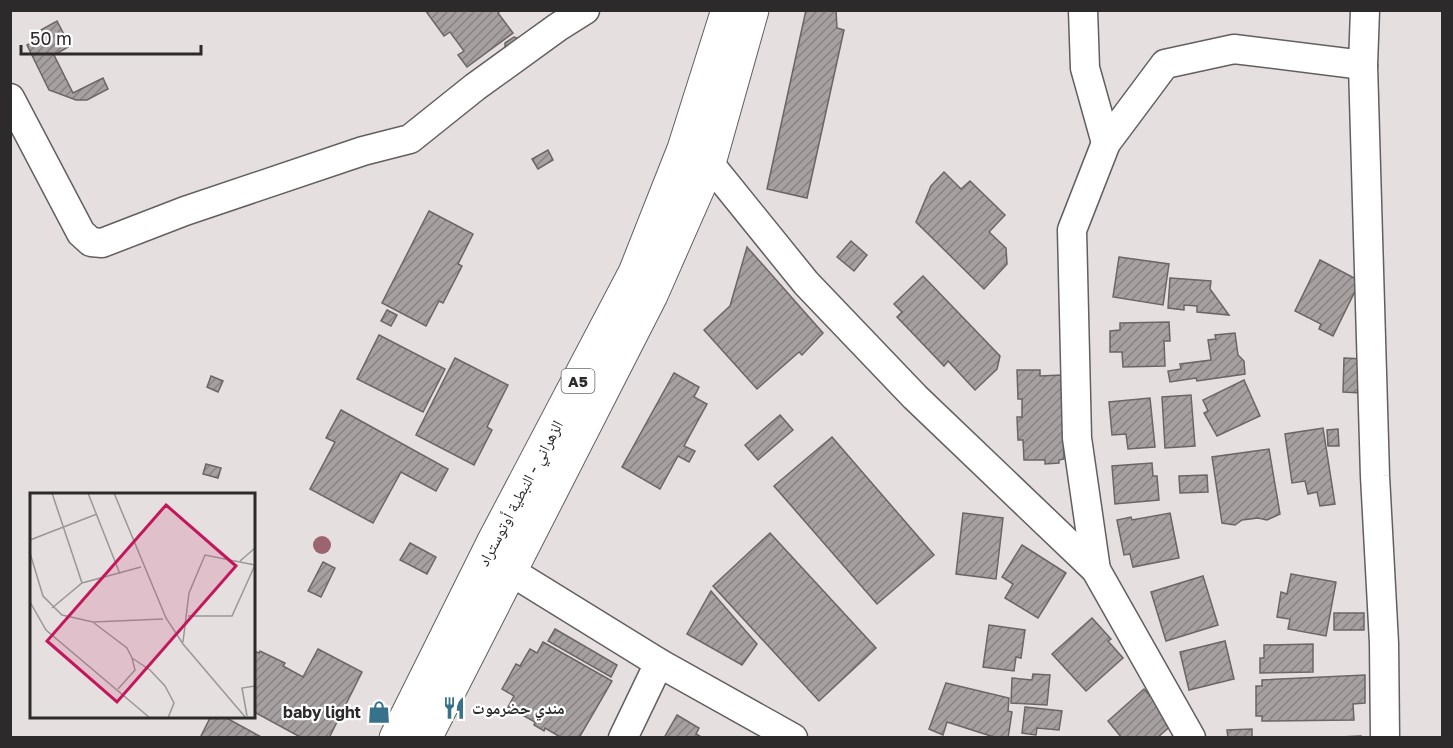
<svg xmlns="http://www.w3.org/2000/svg" width="1453" height="748" viewBox="0 0 1453 748" font-family="'Golos Text','Noto Naskh Arabic',sans-serif">
	<defs>
		<pattern id="building-hatch" width="6" height="6" patternUnits="userSpaceOnUse" patternTransform="scale(1.5)"><rect width="6" height="6" fill="#a6a0a0"/><path d="M-1 1l2-2M0 6l6-6M5 7l2-2" fill="none" stroke="#878383"/></pattern>
	</defs>
	<rect width="100%" height="100%" fill="#e5dfdf"/>
	<g fill="url(#building-hatch)" stroke="#6b6665" stroke-width="1.5">
		<polygon points="425,10 501,10 498,13 513,33 467,67 458,55 464,51 450,32 444,36"/>
		<polygon points="806,10 836,10 837,28 844,30 807,198 767,189"/>
		<polygon points="57,21 70,46 54,55 73,93 103,78 108,89 87,100 76,100 49,90 27,45 42,37 39,31"/>
		<polygon points="514,37 519,39 505,48 505,43"/>
		<polygon points="548,150 553,160 538,169 532,159"/>
		<polygon points="944,172 961,189 970,181 1005,215 989,232 1006,248 1007,264 984,289 916,222 931,186"/>
		<polygon points="429,211 473,234 458,264 462,266 443,303 439,301 426,326 382,303"/>
		<polygon points="851,241 867,255 854,271 837,257"/>
		<polygon points="747,247 823,333 802,355 799,352 757,389 704,330 730,306"/>
		<polygon points="1119,257 1169,264 1163,305 1113,297"/>
		<polygon points="1320,260 1360,281 1333,336 1319,329 1321,324 1295,311"/>
		<polygon points="923,276 1000,356 997,369 975,390 948,361 944,366 897,317 902,312 894,304"/>
		<polygon points="1170,278 1211,281 1210,289 1229,315 1197,312 1197,306 1184,305 1184,310 1168,308"/>
		<polygon points="387,310 397,315 391,326 381,321"/>
		<polygon points="1169,322 1170,341 1164,341 1165,366 1123,367 1122,352 1110,352 1110,331 1120,330 1120,323"/>
		<polygon points="1235,333 1238,355 1244,361 1245,374 1197,381 1196,378 1170,382 1168,371 1181,369 1180,364 1211,360 1208,340 1216,339 1215,335"/>
		<polygon points="379,335 445,369 423,412 357,379"/>
		<polygon points="455,358 508,385 487,427 492,430 474,465 416,435"/>
		<polygon points="1344,358 1363,359 1361,393 1343,392"/>
		<polygon points="1017,370 1040,370 1040,376 1061,375 1064,459 1059,460 1059,463 1045,464 1045,460 1024,460 1023,440 1018,440 1017,417 1022,417 1022,399 1018,399"/>
		<polygon points="674,373 699,387 694,397 707,404 684,446 695,451 689,462 678,456 660,489 622,467"/>
		<polygon points="211,376 223,381 218,392 207,387"/>
		<polygon points="1244,380 1260,416 1217,436 1204,413 1208,411 1203,400"/>
		<polygon points="1191,395 1195,446 1165,448 1162,397"/>
		<polygon points="1150,398 1155,447 1128,449 1126,434 1112,435 1109,402"/>
		<polygon points="341,410 448,469 436,491 401,472 373,523 310,489 335,442 326,438"/>
		<polygon points="780,415 793,430 758,460 745,445"/>
		<polygon points="1323,428 1335,504 1320,506 1317,492 1308,494 1305,481 1292,483 1285,434"/>
		<polygon points="1338,429 1339,446 1328,446 1327,430"/>
		<polygon points="832,437 934,555 877,604 774,486"/>
		<polygon points="1269,449 1280,514 1267,520 1258,518 1242,520 1235,525 1222,523 1212,457"/>
		<polygon points="1152,463 1153,476 1157,476 1159,500 1115,504 1112,466"/>
		<polygon points="206,464 221,468 218,478 203,474"/>
		<polygon points="1207,475 1208,492 1180,493 1179,476"/>
		<polygon points="963,513 1003,518 996,579 956,574"/>
		<polygon points="1170,513 1179,558 1133,567 1130,554 1124,555 1117,520 1131,517 1132,520"/>
		<polygon points="770,533 876,648 819,701 713,586"/>
		<polygon points="410,543 436,557 427,574 400,560"/>
		<polygon points="1022,545 1066,573 1038,618 1005,598 1013,584 1002,577"/>
		<polygon points="323,562 335,568 321,597 308,591"/>
		<polygon points="1291,574 1336,582 1326,636 1288,629 1290,619 1277,617 1281,592 1287,594"/>
		<polygon points="1203,576 1218,625 1166,641 1151,592"/>
		<polygon points="711,591 757,644 742,665 687,634"/>
		<rect x="1334" y="613" width="30" height="17"/>
		<polygon points="1092,618 1111,639 1108,641 1123,658 1086,691 1052,654"/>
		<polygon points="989,625 1025,630 1021,658 1016,657 1014,671 983,667"/>
		<polygon points="555,629 617,665 611,677 548,641"/>
		<polygon points="1225,641 1234,679 1189,690 1180,652"/>
		<polygon points="543,642 612,681 579,738 562,738 545,728 544,731 534,725 535,722 508,707 514,696 502,689 516,664 520,666 530,649 537,653"/>
		<polygon points="1313,644 1313,672 1260,673 1260,658 1264,658 1264,645"/>
		<polygon points="318,649 362,672 329,738 302,738 254,712 254,651 259,653 260,651 285,663 283,666 303,677"/>
		<polygon points="1033,674 1050,675 1047,705 1011,703 1012,678 1032,680"/>
		<polygon points="1365,675 1365,703 1353,704 1354,720 1262,721 1262,716 1256,716 1256,686 1262,686 1262,680"/>
		<polygon points="946,683 1009,698 1008,711 1012,712 1008,738 997,738 947,722 943,735 929,729"/>
		<polygon points="1144,689 1174,723 1157,738 1122,738 1108,721"/>
		<polygon points="1025,707 1062,711 1059,730 1037,728 1036,735 1022,733"/>
		<polygon points="677,715 699,728 696,734 703,738 664,738"/>
		<polygon points="211,716 223,716 263,738 200,738"/>
		<polygon points="1252,729 1252,738 1228,738 1227,730"/>
		<polygon points="1361,736 1361,738 1315,738"/>
	</g>
	<g fill="none" stroke-linecap="round" stroke-linejoin="round">
		<g stroke="#645f5f" stroke-width="31">
			<g id="street">
				<polyline points="1083,10 1085,68 1106,143"/>
				<polyline points="1365,10 1363,65 1375,476 1384,643 1385,738"/>
				<polyline points="10,98 81,233 91,242 102,243 185,211 363,151 410,139 475,87 558,27 585,10"/>
				<polyline points="709,163 806,283 915,397 1096,570 1191,738"/>
				<polyline points="1096,570 1077,438 1072,230 1106,143 1165,64 1234,49 1363,65"/>
				<polyline points="510,571 659,663 793,738"/>
				<polyline points="623,738 659,663"/>
			</g>
		</g>
		<g stroke="#645f5f" stroke-width="35">
			<g id="highway">
				<polyline points="396,738 493,543 635,273 684,149 728,10"/>
				<polyline points="425,738 651,295 709,163 752,10"/>
			</g>
		</g>
		<use href="#street" stroke="#fff" stroke-width="28"/>
		<use href="#highway" stroke="#fff" stroke-width="33"/>
	</g>
	<circle fill="#9c6470" cx="322" cy="545" r="9"/>
	<defs>
		<g id="restaurant-bare" transform="scale(1.8)"><path d="M-5-6h1v4h1v-4h1v4h1v-4h1v5L-1.5 .5V6h-2V.5L-5-1ZM5-6V6H3V1.5H1.5Q1.5-4 5-6Z" fill="#37718a" stroke="#fff" stroke-width="2.5" paint-order="stroke"/></g>
		<g id="shop-bare" transform="scale(1.8)"><path d="M-5-2.5h2.3a2.7 3.5 0 0 1 5.4 0H5L5.5 6h-11ZM-1.5-2.5h3a1.5 2.3 0 0 0-3 0Z" fill="#37718a" stroke="#fff" stroke-width="2.5" paint-order="stroke"/></g>
	</defs>
	<g fill-rule="evenodd">
		<use href="#restaurant-bare" x="454" y="708"/>
		<use href="#shop-bare" x="379" y="712"/>
	</g>
	<g text-anchor="middle" dominant-baseline="central" stroke-width="4.5" stroke-linejoin="round" paint-order="stroke">
		<rect fill="#fff" stroke="#6b6a6a" stroke-width="1.5" x="561.5" y="369" width="33" height="24" rx="4.5"/>
		<g font-size="15" font-weight="bold" fill="#2c2a2a">
			<text x="578" y="381">A5</text>
		</g>
		<g font-size="16" fill="#2c2a2a" stroke="#fff">
			<text transform="translate(520 493) rotate(-62)">الزهراني - النبطية أوتوستراد</text>
		</g>
		<g font-size="16" font-weight="bold" fill="#2c2a2a" stroke="#fff" text-anchor="start">
			<text x="472" y="708">مندي حضرموت</text>
			<text x="361" y="712" text-anchor="end">baby light</text>
		</g>
	</g>
	<g transform="translate(30 493)">
		<rect width="225" height="225" fill="#e5dfdf"/>
		<path fill="none" stroke="#9b9797" stroke-width="1.5" d="M 22,0 L 52,90M 58,0 L 90,81M 84,0 L 136,125 L 153,151 L 216,225M 0,47 L 67,21M 0,60 L 13,103 L 32,122 L 63,129 L 133,126M 210,68 L 225,55M 0,109 L 16,137 L 120,225M 22,115 L 52,90 L 111,74M 158,123 L 202,123 L 225,72M 64,130 L 97,155 L 102,165 L 105,177 L 88,196M 153,149 L 159,100 L 175,62 L 225,72M 102,165 L 120,177 L 135,193 L 144,210 L 138,225M 217,223 L 212,195 L 225,193"/>
		<path fill="#c2185b" fill-opacity="0.15" stroke="#c2185b" stroke-width="3" d="M 136,12 L 206,73 L 87,209 L 17,148 Z"/>
		<rect width="225" height="225" fill="none" stroke="#2c2a2a" stroke-width="3"/>
	</g>
	<rect width="1453" height="748" fill="none" stroke="#2c2a2a" stroke-width="24"/>
	<path d="M21 45v9h180v-9" fill="none" stroke="#2c2a2a" stroke-width="3"/>
	<text x="30" y="45" font-size="18" fill="#2c2a2a" stroke="#ffffff" stroke-width="4.5" paint-order="stroke">50 m</text>
</svg>
